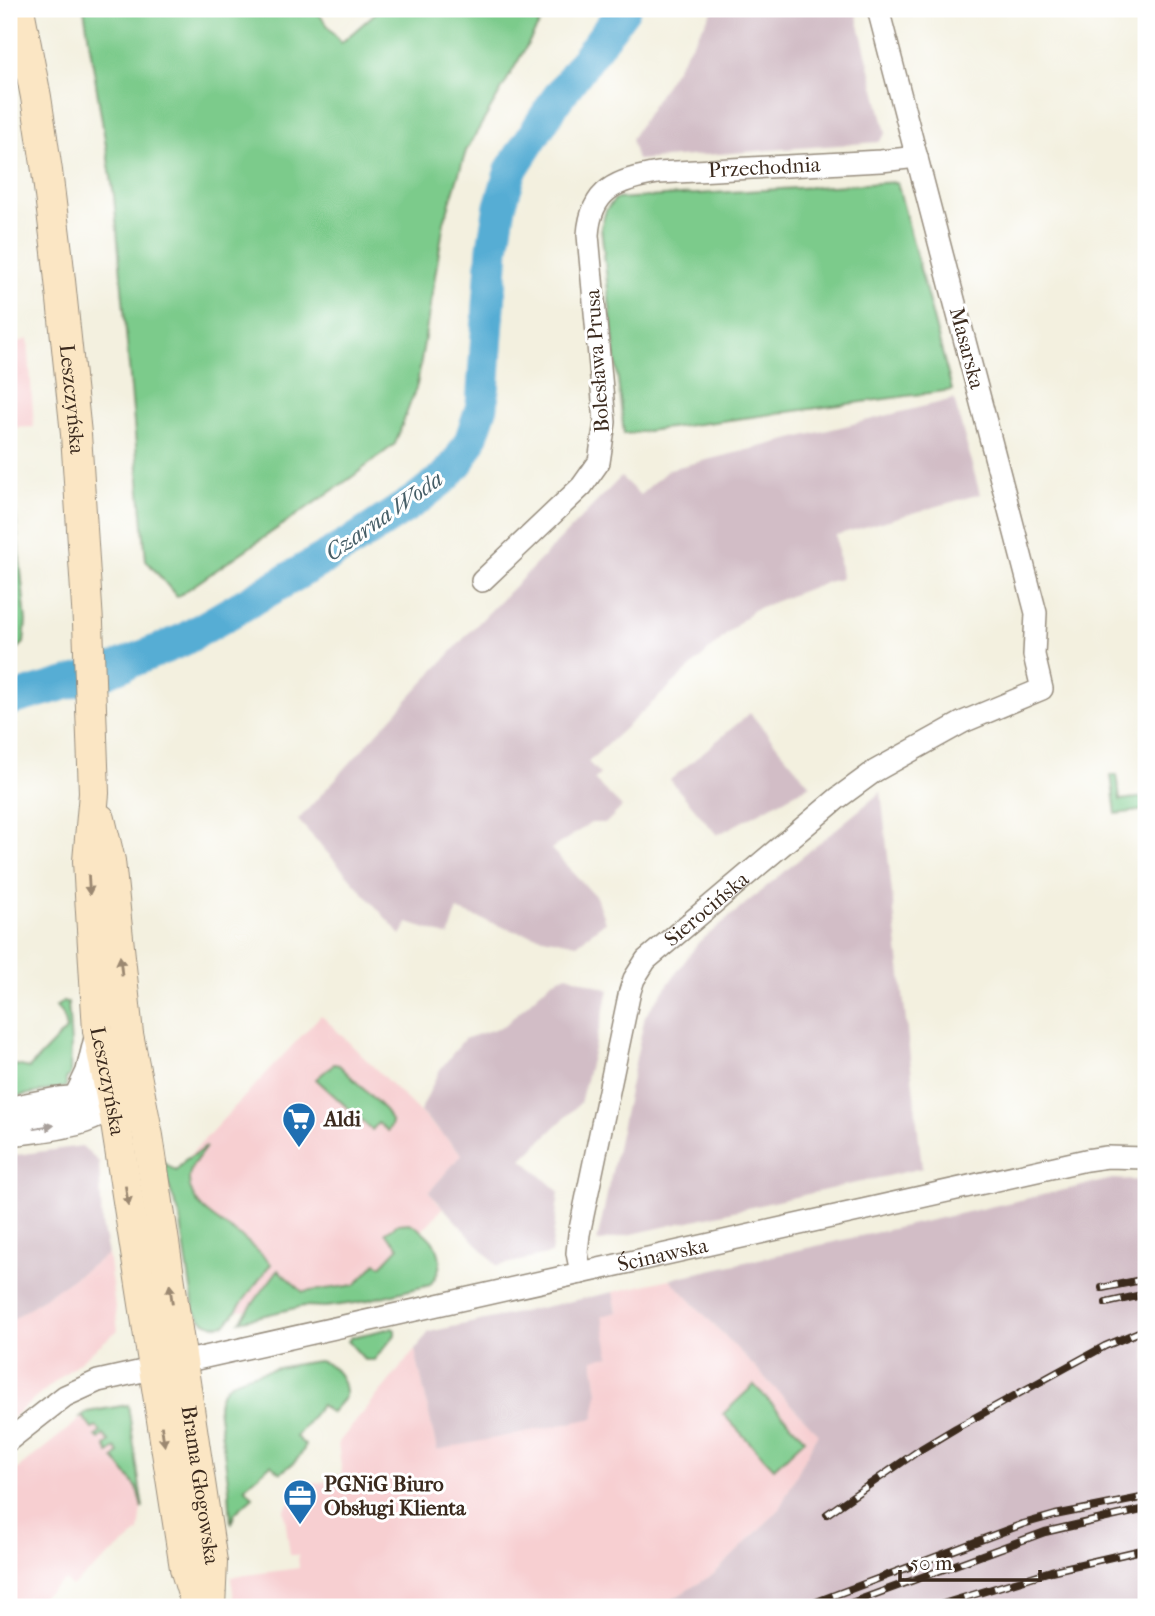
<svg xmlns="http://www.w3.org/2000/svg" width="1155" height="1616" viewBox="0 0 1155 1616" font-family="'IM FELL French Canon',serif">
	<rect width="100%" height="100%" fill="#fff"/>
	<filter id="ink" filterUnits="userSpaceOnUse"><feTurbulence type="fractalNoise" baseFrequency=".0143" numOctaves="2"/><feDisplacementMap in="SourceGraphic" scale="14" xChannelSelector="R" yChannelSelector="G"/><feConvolveMatrix kernelMatrix="1 2 1 2 8 2 1 2 1" color-interpolation-filters="sRGB"/></filter>
	<filter id="wash" filterUnits="userSpaceOnUse"><feTurbulence type="fractalNoise" baseFrequency=".00686" numOctaves="4" result="noise"/><feDisplacementMap in="SourceGraphic" scale="28" xChannelSelector="R" yChannelSelector="G"/><feGaussianBlur stdDeviation="1.57" result="paint"/><feColorMatrix in="noise" values="0 0 0 0 0 0 0 0 0 0 0 0 0 0 0 0 0 1.4 0 .05"/><feComposite in="paint" operator="in"/></filter>
	<g filter="url(#wash)">
		<rect width="100%" height="100%" fill="#f3f0df"/>
		<g fill="#f7cfd1">
			<polygon points="28,339 34,427 9,428 9,345"/>
			<polygon points="321,1015 462,1154 429,1192 443,1208 367,1290 254,1310 204,1313 185,1160"/>
			<polygon points="108,1254 118,1330 9,1420 9,1322"/>
			<polygon points="670,1279 818,1433 778,1511 714,1574 659,1607 235,1607 231,1577 299,1568 298,1555 290,1555 284,1510 303,1485 329,1481 329,1477 342,1475 338,1443 415,1350 437,1450 598,1393 593,1359 602,1316 617,1311 613,1292"/>
			<polygon points="83,1417 92,1429 96,1426 101,1433 97,1436 99,1438 104,1435 110,1442 110,1452 115,1448 119,1453 114,1458 137,1488 142,1508 139,1532 71,1587 65,1580 28,1607 9,1607 9,1476"/>
		</g>
		<g fill="#d2bdc6">
			<polygon points="714,9 855,9 886,133 879,142 637,160 631,139"/>
			<polygon points="954,399 980,494 836,535 841,579 826,582 753,610 588,762 600,774 594,780 622,807 606,823 591,823 551,849 596,897 605,922 577,944 514,931 457,910 449,936 408,923 401,935 298,820 465,637 621,477 640,495 669,469 674,468"/>
			<polygon points="750,713 810,785 717,835 670,780"/>
			<polygon points="881,792 922,1168 597,1242 645,1016 698,943"/>
			<polygon points="567,975 609,990 580,1103 522,1159 559,1192 551,1254 497,1266 429,1192 462,1154 420,1112 439,1071 464,1039 504,1026 552,981"/>
			<polygon points="82,1146 99,1162 102,1225 108,1254 9,1322 9,1156"/>
			<polygon points="1113,1179 1146,1181 1146,1607 659,1607 714,1574 778,1511 818,1433 670,1279"/>
			<polygon points="613,1292 617,1312 602,1316 610,1356 593,1359 598,1393 594,1418 437,1450 415,1350 429,1332"/>
		</g>
		<g fill="#7ccb8b" stroke="#5c7a54" stroke-width="2">
			<polygon points="84,9 315,9 341,43 380,9 548,9 466,151 444,222 417,385 395,444 352,477 177,597 146,560 114,196"/>
			<polygon points="897,182 952,390 624,434 601,227 606,210 615,199"/>
			<polygon points="13,492 26,621 24,643 9,657 9,493"/>
			<polygon points="1111,775 1117,775 1120,800 1146,797 1146,810 1116,814"/>
			<polygon points="63,1001 68,1003 71,1044 70,1075 66,1079 66,1087 9,1098 9,1067 17,1065 29,1068 66,1030 63,1015 56,1007"/>
			<polygon points="334,1064 339,1065 386,1111 392,1123 388,1131 378,1123 372,1130 316,1079"/>
			<path d="M 206,1147 C 199,1157 189,1167 189,1180 C 190,1209 223,1223 243,1238 C 253,1246 262,1255 271,1264 L 226,1324 C 211,1328 201,1323 194,1309 L 180,1216 L 166,1179 L 163,1162 L 176,1171 L 185,1160 Z"/>
			<path d="M 410,1223 C 436,1238 451,1259 430,1285 L 356,1303 L 325,1307 L 304,1306 L 240,1321 L 278,1270 L 303,1292 L 355,1285 L 376,1263 L 381,1266 L 399,1247 L 385,1233 L 398,1224 Z"/>
			<polygon points="392,1328 395,1330 395,1335 374,1360 365,1360 348,1341 352,1337"/>
			<path d="M 319,1361 C 336,1365 346,1380 345,1397 L 331,1413 L 321,1405 L 296,1437 L 305,1445 C 303,1457 290,1466 280,1473 L 271,1464 L 245,1487 L 253,1497 L 235,1513 L 231,1524 L 229,1489 L 218,1407 C 218,1397 223,1389 231,1383 C 246,1373 300,1363 319,1361 Z"/>
			<polygon points="754,1385 805,1439 774,1468 723,1414"/>
			<polygon points="128,1405 143,1508 142,1508 137,1488 114,1458 119,1453 115,1448 109,1453 105,1446 110,1442 104,1435 99,1439 96,1436 101,1432 97,1427 92,1429 83,1417 79,1418 87,1412"/>
		</g>
		<g fill="none" stroke-linecap="round" stroke-linejoin="round">
			<polyline stroke="#57add4" stroke-width="33" points="9,700 103,673 183,640 352,542 417,499 446,476 458,462 470,442 482,406 493,248 500,206 511,170 556,100 624,9"/>
		</g>
	</g>
	<g filter="url(#ink)">
		<g fill="none" stroke-linecap="round" stroke-linejoin="round">
			<g stroke="#978d7e" stroke-width="24">
				<g id="minor">
					<path id="s1" d="M 482,581 L 582,486 L 599,462 L 605,422 L 588,235 C 591,189 617,180 658,173 L 881,161 L 917,157"/>
					<path id="s2" d="M 581,1273 L 577,1253 L 579,1234 L 630,991 L 634,979 L 646,960 L 838,798 L 875,771 L 963,722 L 1042,689 L 1034,655 L 1036,613 L 878,9"/>
					<path id="s3" d="M 9,1440 L 65,1396 L 98,1381 L 1086,1160 L 1107,1157 L 1146,1158"/>
				</g>
			</g>
			<g stroke="#978d7e" stroke-width="29">
				<g id="tertiary">
					<polyline points="77,1098 89,1073 98,1036"/>
					<path d="M 9,1110 C 47,1103 87,1089 123,1110"/>
					<path d="M 9,1133 C 48,1126 101,1128 124,1090"/>
				</g>
			</g>
			<g stroke="#978d7e" stroke-width="32">
				<g id="secondary">
					<path id="s4" d="M 19,9 L 36,97 L 47,171 L 57,252 L 76,434 L 88,623 L 94,793 L 88,861 L 98,1031 L 115,1117 L 185,1568 L 197,1607"/>
					<path id="s5" d="M 100,819 L 110,861 L 128,1034 L 148,1136 L 212,1562 L 210,1607"/>
				</g>
			</g>
			<use href="#minor" stroke="#fff" stroke-width="21"/>
			<use href="#tertiary" stroke="#fff" stroke-width="26"/>
			<use href="#secondary" stroke="#fbe6c4" stroke-width="30"/>
			<g stroke="#3b2a1e" stroke-width="8">
				<g id="rail">
					<polyline points="1102,1288 1146,1279"/>
					<polyline points="1106,1303 1146,1294"/>
					<polyline points="827,1514 921,1449 956,1428 1105,1346 1146,1329"/>
					<polyline points="803,1607 1023,1524 1055,1515 1146,1497"/>
					<polyline points="840,1607 1045,1532 1146,1509"/>
					<polyline points="933,1607 1051,1571 1146,1549"/>
				</g>
			</g>
			<use href="#rail" stroke="#fff" stroke-width="5" stroke-dasharray="16" stroke-linecap="butt"/>
		</g>
		<defs><path id="oneway-solid" d="M-6-.8H1V-3.2L6.5 0L1 3.2V.8H-6Z" transform="scale(1.75)"/></defs>
		<g fill="#9b8871">
			<use href="#oneway-solid" transform="translate(89 885) rotate(87)"/>
			<use href="#oneway-solid" transform="translate(121 966) rotate(-96)"/>
			<use href="#oneway-solid" transform="translate(127 1196) rotate(81)"/>
			<use href="#oneway-solid" transform="translate(171 1294) rotate(-98)"/>
			<use href="#oneway-solid" transform="translate(163 1436) rotate(81)"/>
		</g>
		<use fill="#a79f9a" href="#oneway-solid" transform="translate(44 1127) rotate(-9)"/>
	</g>
	<defs>
		<g id="supermarket-pin" transform="scale(1.75)"><path d="M0 17L-7.5 6A9.5 9.5 0 1 1 7.5 6Z" fill="#1f6fb2" stroke="#fff"/><path d="M-6-5.5h2.5l.6 2H6L4.5 2H-2.5L-4.4-4H-6ZM-1.5 3.2a1.3 1.3 0 1 0 .1 0ZM3 3.2a1.3 1.3 0 1 0 .1 0Z" fill="#fff"/></g>
		<g id="office-pin" transform="scale(1.75)"><path d="M0 17L-7.5 6A9.5 9.5 0 1 1 7.5 6Z" fill="#1f6fb2" stroke="#fff"/><path d="M-6-3h4V-5.5h4V-3h4V5H-6ZM-1-4.5V-3h2v-1.5ZM-6 0V1H6V0Z" fill="#fff"/></g>
	</defs>
	<g fill-rule="evenodd">
		<use href="#supermarket-pin" x="299" y="1119"/>
		<use href="#office-pin" x="300" y="1496"/>
	</g>
	<g text-anchor="middle" dominant-baseline="central" stroke-width="6" stroke-linejoin="round" paint-order="stroke">
		<g font-size="21" fill="#3b2a1e" stroke="#fff">
			<text stroke="none"><textPath href="#s1" startOffset="606">Przechodnia</textPath></text>
			<text transform="translate(967 348) rotate(75)">Masarska</text>
			<text transform="translate(597 361) rotate(-94)">Bolesława Prusa</text>
			<text stroke="none"><textPath href="#s4" startOffset="394">Leszczyńska</textPath></text>
			<text stroke="none"><textPath href="#s2" startOffset="402">Sierocińska</textPath></text>
			<text stroke="none"><textPath href="#s4" startOffset="1078">Leszczyńska</textPath></text>
			<text stroke="none"><textPath href="#s3" startOffset="686">Ścinawska</textPath></text>
			<text stroke="none"><textPath href="#s5" startOffset="674">Brama Głogowska</textPath></text>
		</g>
		<g font-size="21" font-weight="bold" fill="#3b2a1e" stroke="#fff" text-anchor="start">
			<text x="324" y="1119">Aldi</text>
			<text x="324" y="1484">PGNiG Biuro<tspan x="324" dy="24">Obsługi Klienta</tspan></text>
		</g>
		<g font-size="23" font-style="italic" fill="#465e67" stroke="#fff">
			<text transform="translate(384 516) rotate(-35)">Czarna Woda</text>
		</g>
	</g>
	<rect width="1155" height="1616" fill="none" stroke="#fff" stroke-width="35"/>
	<path d="M900 1570v10h140v-10" fill="none" stroke="#3b2a1e" stroke-width="3.5"/>
	<text x="910" y="1570" font-size="21" fill="#3b2a1e" stroke="#ffffff" stroke-width="5" paint-order="stroke">50 m</text>
</svg>
